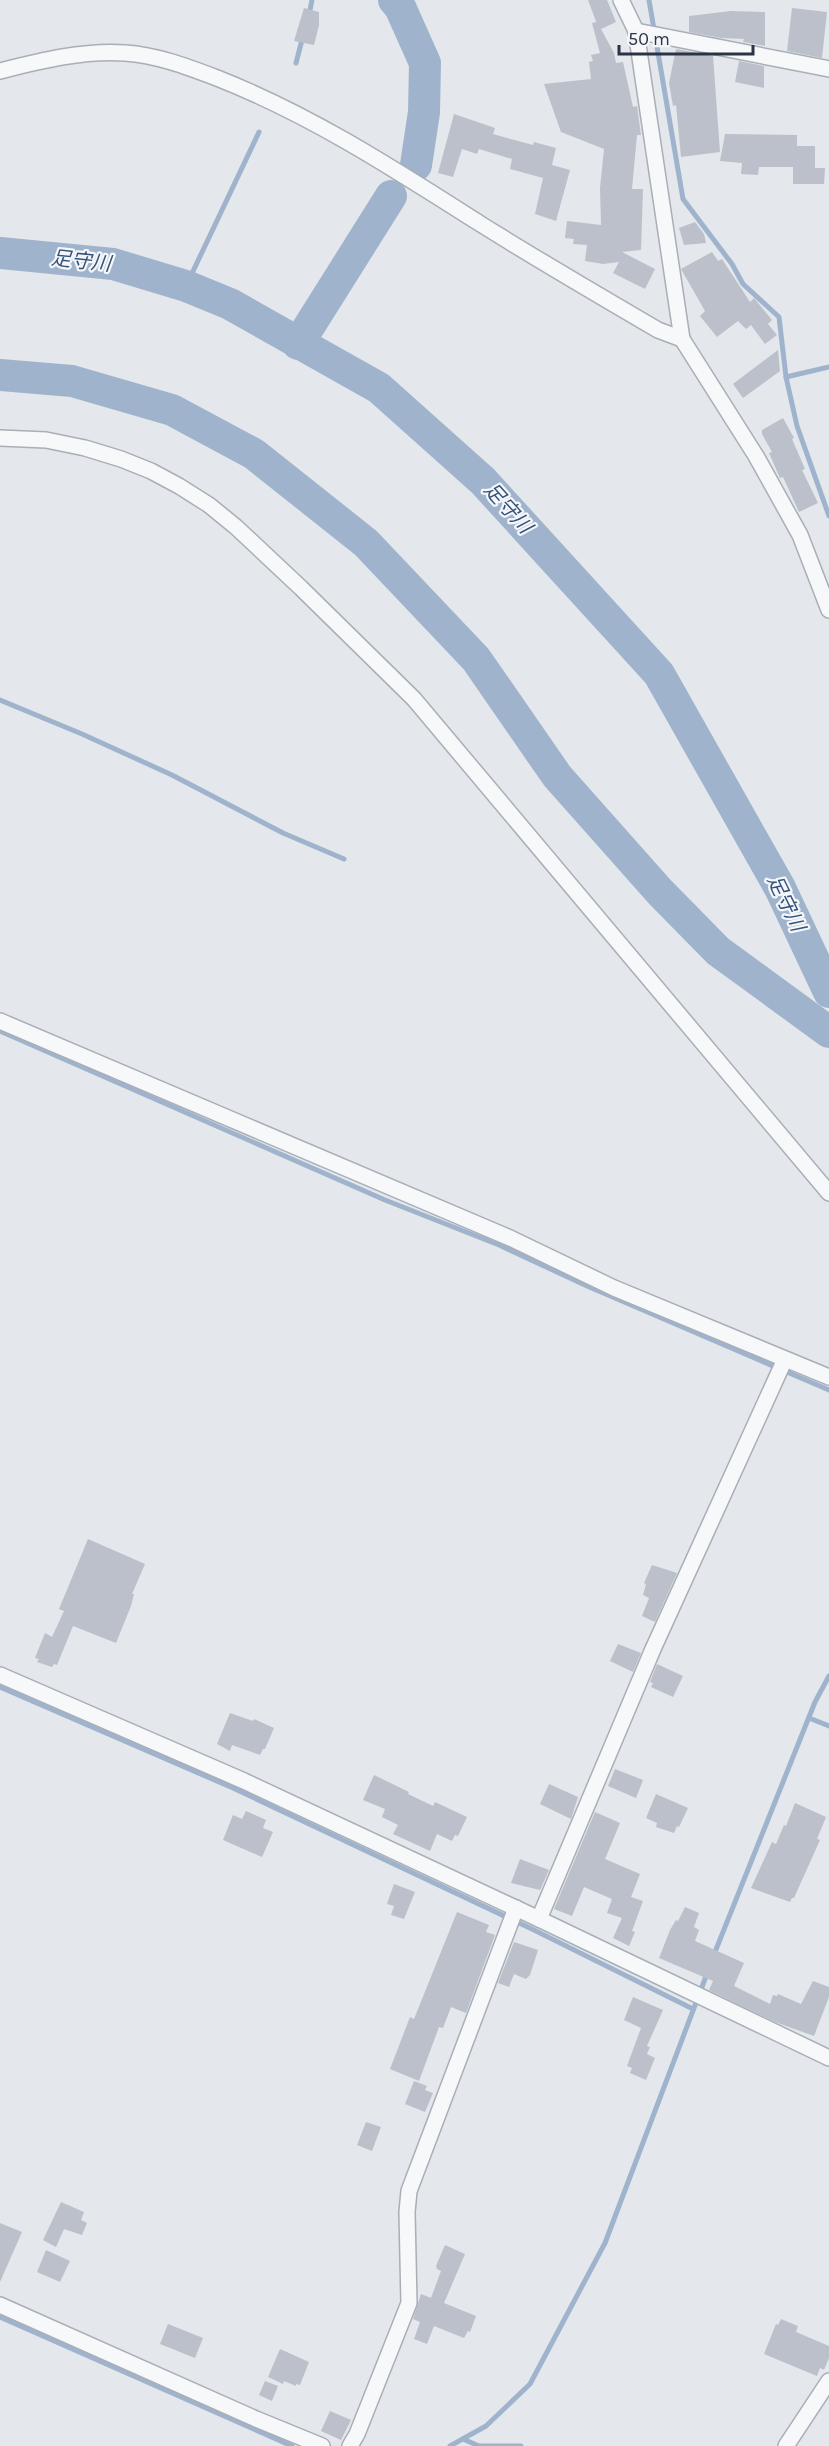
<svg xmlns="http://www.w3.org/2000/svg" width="829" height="2446" viewBox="0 0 829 2446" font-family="Karla,'Noto Sans JP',sans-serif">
	<rect width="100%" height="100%" fill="#e4e7ec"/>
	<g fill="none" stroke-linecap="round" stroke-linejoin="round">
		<g stroke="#9fb4cc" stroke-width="5">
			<polyline points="649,0 683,199 732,264 743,284 779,317 786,377 797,426 829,516"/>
			<polyline points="309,15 312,0"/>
			<polyline points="296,63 303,36"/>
			<polyline points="186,286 259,132"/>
			<polyline points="786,377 829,367"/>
			<polyline points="0,700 82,734 172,775 283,833 344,859"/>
			<polyline points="0,1031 385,1200 499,1245 587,1286 829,1390"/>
			<polyline points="0,1687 233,1788 532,1929 693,2009"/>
			<polyline points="809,1718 829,1726"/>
			<polyline points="713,1957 815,1702 829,1676"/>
			<polyline points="0,2317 292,2446"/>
			<polyline points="463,2439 479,2446"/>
			<polyline points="450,2446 486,2426 530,2384 605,2243 708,1971"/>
			<polyline points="480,2446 521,2446"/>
		</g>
		<g stroke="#9fb4cc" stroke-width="32">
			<polyline points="394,0 400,7 425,63 424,112 416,165"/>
			<polyline points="0,253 113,264 186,286 230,304 379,388 483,481 659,674 780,888 829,992"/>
			<polyline points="298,344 391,196"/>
			<polyline points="0,375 72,381 172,410 254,454 366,543 476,659 557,776 660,892 718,951 829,1032"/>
		</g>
	</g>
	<g fill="#bbc0ca">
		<polygon points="588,0 607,0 616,22 601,29 614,53 616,63 623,62 633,107 637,106 641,135 637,135 632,189 643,189 641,250 622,252 655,269 645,289 613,273 619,262 603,264 585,261 587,245 573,244 574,239 565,238 567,221 601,225 600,188 604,149 561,132 544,84 591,79 589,62 593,61 591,55 600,53 592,23 596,22 597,24"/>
		<polygon points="304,8 319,12 319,25 314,45 294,41"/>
		<polygon points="792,8 827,12 822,58 787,51"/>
		<polygon points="731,11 765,12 765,46 743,42 744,39 721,38 689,32 689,16"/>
		<polygon points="676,49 713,56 720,152 681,157 676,105 673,106 669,83"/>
		<polygon points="739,61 764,66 764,88 735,82"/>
		<polygon points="454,114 495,128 493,134 533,145 534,142 556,148 552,165 570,170 556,221 535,214 543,178 510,169 512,159 479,149 477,154 462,149 453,177 438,173"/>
		<polygon points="725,134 797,135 797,146 815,146 815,168 825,168 824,184 793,184 793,167 759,167 758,175 741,174 742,163 720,161"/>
		<polygon points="695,222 704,234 706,243 684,245 679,228"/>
		<polygon points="712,252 718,261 722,259 750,302 754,298 772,320 768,324 777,335 765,344 751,325 746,329 738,321 717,337 700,316 705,311 681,269"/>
		<polygon points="778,350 780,371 743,398 733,384"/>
		<polygon points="783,418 794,438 792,439 805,469 802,470 818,503 799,512 783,477 780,478 769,453 772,452 762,434 762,430"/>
		<polygon points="88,1539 145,1564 132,1594 134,1594 131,1606 116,1643 73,1626 57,1665 54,1664 52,1667 37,1662 39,1659 35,1658 45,1633 52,1637 64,1611 59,1609"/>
		<polygon points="652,1565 677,1573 655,1622 642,1616 649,1598 643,1595 646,1584 644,1583"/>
		<polygon points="618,1644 641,1653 633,1672 610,1661"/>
		<polygon points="657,1664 683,1676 673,1697 651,1687 653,1683 650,1682"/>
		<polygon points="230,1713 253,1721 254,1719 274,1728 265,1749 263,1749 260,1755 232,1745 230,1751 217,1744"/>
		<polygon points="615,1769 643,1780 636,1798 608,1786"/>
		<polygon points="374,1775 409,1792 408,1794 433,1806 435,1802 467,1817 458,1836 455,1835 452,1841 437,1834 430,1851 393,1834 398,1825 382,1817 385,1809 363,1800"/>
		<polygon points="549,1784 578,1797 571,1819 540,1804"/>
		<polygon points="656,1794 688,1808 679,1827 677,1826 674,1833 656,1827 657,1823 646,1818"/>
		<polygon points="795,1803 826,1817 817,1839 820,1840 794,1898 792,1898 790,1902 751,1888 772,1842 776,1844 784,1825 786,1826"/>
		<polygon points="246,1811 266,1820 263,1828 273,1832 262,1857 223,1840 233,1815 242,1819"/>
		<polygon points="595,1812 620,1823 605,1859 640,1874 631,1897 643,1901 632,1931 635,1932 629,1946 613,1938 622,1918 607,1913 612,1899 584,1887 572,1916 554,1909"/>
		<polygon points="520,1859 549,1870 540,1890 511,1883"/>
		<polygon points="394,1884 415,1892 404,1919 391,1915 394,1906 387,1904"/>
		<polygon points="685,1907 699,1913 694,1927 699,1930 695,1941 744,1963 734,1986 770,2004 773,1995 777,1996 778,1994 801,2004 813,1981 829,1987 829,1997 814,2036 775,2022 709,1990 713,1981 659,1958 670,1930 676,1920 678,1921"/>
		<polygon points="457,1912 489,1925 486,1932 495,1935 466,2013 451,2007 443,2028 439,2027 419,2081 390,2069 410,2017 414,2019"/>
		<polygon points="514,1942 538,1950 530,1975 526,1979 514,1974 509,1987 498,1983"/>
		<polygon points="633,1997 663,2010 647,2046 650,2047 647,2054 655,2058 646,2080 630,2073 632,2068 627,2066 641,2028 624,2020"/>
		<polygon points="414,2081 427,2086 425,2090 433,2093 425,2112 405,2104"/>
		<polygon points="366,2122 381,2127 372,2151 357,2145"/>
		<polygon points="61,2202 84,2212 81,2220 87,2223 82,2235 64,2229 56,2247 43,2240"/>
		<polygon points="0,2223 22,2232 0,2282"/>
		<polygon points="445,2245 465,2254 444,2303 476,2316 470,2332 468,2331 464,2338 434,2326 427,2344 414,2339 420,2322 413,2319 421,2294 431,2298 441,2271 437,2269 436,2266"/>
		<polygon points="46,2250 70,2261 60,2282 37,2272"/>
		<polygon points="781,2319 798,2326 796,2332 829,2346 829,2358 824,2370 820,2368 817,2376 764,2354 776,2324 778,2325"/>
		<polygon points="168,2324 203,2338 195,2358 160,2344"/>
		<polygon points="280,2349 309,2362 300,2385 296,2384 296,2386 284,2381 283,2384 268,2377"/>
		<polygon points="265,2381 278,2386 272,2401 259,2395"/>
		<polygon points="330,2411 351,2420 341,2440 321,2431"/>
	</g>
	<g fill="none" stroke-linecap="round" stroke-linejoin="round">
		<g stroke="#a9aeb7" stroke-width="18">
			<g id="street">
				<polyline points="621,0 636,31 682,339 756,456 800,535 829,610"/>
				<polyline points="636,31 829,69"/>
				<path d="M 0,71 C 40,61 83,50 125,53 C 157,55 188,67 217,78 C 311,115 394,169 479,223 C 538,260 598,295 658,330 L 682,339"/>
				<polyline points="0,438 46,440 85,448 121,459 151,471 179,486 209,505 236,527 301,588 414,699 829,1193"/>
				<polyline points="0,1021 510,1238 614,1288 829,1377"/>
				<polyline points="0,1675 244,1781 539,1919 829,2058"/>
				<polyline points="539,1919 653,1649 785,1359"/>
				<polyline points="0,2305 256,2419 322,2446"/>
				<polyline points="350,2446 357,2434 409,2303 407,2212 409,2191 516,1908"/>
				<polyline points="786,2446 829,2381"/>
			</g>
		</g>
		<use href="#street" stroke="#f7f8fa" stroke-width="15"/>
	</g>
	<g text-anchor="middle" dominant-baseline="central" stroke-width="4.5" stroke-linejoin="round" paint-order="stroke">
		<g font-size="20" font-style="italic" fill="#34527a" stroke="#f4f6f9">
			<text transform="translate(81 261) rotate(6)">足守川</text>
			<text transform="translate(508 508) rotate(48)">足守川</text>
			<text transform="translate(786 903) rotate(64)">足守川</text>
		</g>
	</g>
	<path d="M619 45v9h134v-9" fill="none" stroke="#2b3445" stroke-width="3"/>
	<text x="628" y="45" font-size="18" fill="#2b3445" stroke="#f4f6f9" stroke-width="4.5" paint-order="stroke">50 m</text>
</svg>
